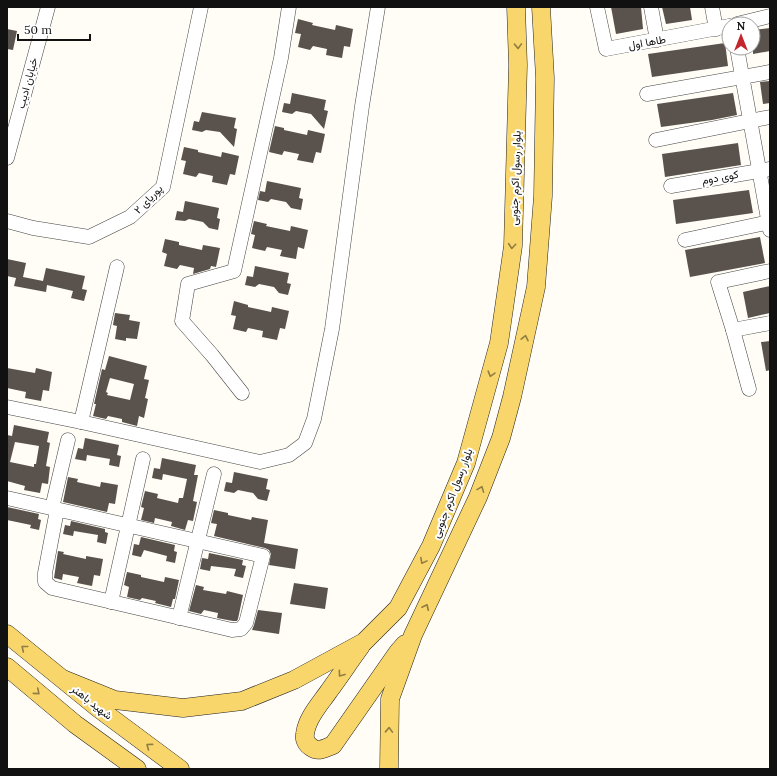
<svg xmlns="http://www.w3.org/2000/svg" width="777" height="776" viewBox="0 0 777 776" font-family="Lora,Vazirmatn,serif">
	<rect width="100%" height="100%" fill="#fffdf5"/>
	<g fill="#5a524d" fill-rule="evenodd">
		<polygon points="611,7 641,7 643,29 616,34"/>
		<polygon points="662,7 690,7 692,20 666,24"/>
		<polygon points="298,19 313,23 312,25 335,30 336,25 353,29 350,47 344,46 342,58 326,55 327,49 313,46 310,50 298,47 301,34 295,33"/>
		<polygon points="770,28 770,51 753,54 753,30"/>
		<polygon points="7,29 17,31 13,50 7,49"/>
		<polygon points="725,43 728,66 652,77 648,54"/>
		<polygon points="770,81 770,103 763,104 760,82"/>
		<polygon points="292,93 326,100 324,110 328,111 324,129 311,114 296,111 292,114 282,112 284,103 290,104"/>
		<polygon points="733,93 737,115 712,120 661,127 657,104"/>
		<polygon points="202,112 236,118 234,128 237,129 234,147 220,132 206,130 202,132 192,130 194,121 199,122"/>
		<polygon points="275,126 284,128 284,130 307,135 308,130 325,134 321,153 316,152 313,163 297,160 299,154 284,151 282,155 269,152"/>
		<polygon points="738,143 741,165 665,177 662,154"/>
		<polygon points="184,147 198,150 198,152 221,157 222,152 239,156 235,175 230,174 227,185 212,182 213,176 199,173 196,177 183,174 186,161 181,160"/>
		<polygon points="267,181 301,188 299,198 303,199 301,210 291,208 286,202 271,199 268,202 258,200 260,191 265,192"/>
		<polygon points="749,190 753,213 676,224 673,200"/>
		<polygon points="185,201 219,208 217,218 220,219 218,230 209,228 203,222 189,219 185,221 175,220 177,211 183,212"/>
		<polygon points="254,221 267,224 266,226 290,231 291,226 308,230 304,249 298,247 296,259 280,256 282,250 267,247 265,251 252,248 255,235 251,234"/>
		<polygon points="760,237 765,263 690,277 685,250"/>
		<polygon points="165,239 179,242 179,245 202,250 203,245 220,248 216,267 211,266 210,269 193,274 194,268 180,265 177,269 164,266 167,254 162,252"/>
		<polygon points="7,259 26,263 23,277 43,281 46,268 85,276 82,289 87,290 84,301 71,298 73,291 47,285 46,292 14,286 16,278 7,276"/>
		<polygon points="255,266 289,273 287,283 291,284 288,295 279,293 274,287 259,284 255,287 245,285 247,276 253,277"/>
		<polygon points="770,286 770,313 748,318 743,292"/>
		<polygon points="234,301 248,305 248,307 271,312 272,307 289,311 285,329 280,328 277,340 262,337 263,331 248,328 246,332 233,329 236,316 231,315"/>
		<polygon points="115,313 130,315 129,320 140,322 137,339 126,338 126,341 115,339 117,326 113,325"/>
		<polygon points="770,341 770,370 766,371 761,342"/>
		<path d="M 109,356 L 147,366 L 144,379 L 149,380 L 145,398 L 148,399 L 144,418 L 139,416 L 137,426 L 122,422 L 122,419 L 108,416 L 106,419 L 93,416 L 96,404 L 94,404 L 102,369 L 105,370 ZM 110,378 L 134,384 L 130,400 L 107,395 L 108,393 L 106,392 Z"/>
		<polygon points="7,368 35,373 36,368 52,372 49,391 43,390 41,401 25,398 26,392 7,388"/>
		<path d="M 14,425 L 49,432 L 47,442 L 50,443 L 46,466 L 50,467 L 48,484 L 42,483 L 40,493 L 24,490 L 25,486 L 7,481 L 7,435 L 12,436 ZM 15,442 L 39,446 L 36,464 L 34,464 L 34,467 L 10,462 Z"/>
		<polygon points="85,438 119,445 117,455 121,456 119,467 109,465 110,459 87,455 86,461 75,459 78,448 83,449"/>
		<polygon points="162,458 196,465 194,475 198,475 193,501 197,502 193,521 188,520 185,530 171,526 172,522 155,518 154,523 141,520 144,508 141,507 145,491 158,494 157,498 178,503 179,498 183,498 187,479 163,474 162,480 152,478 154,468 160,469"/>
		<polygon points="234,472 268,479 266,489 270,490 267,501 258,499 253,493 238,490 234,493 224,491 226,482 232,483"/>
		<polygon points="68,477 78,479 77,482 100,487 101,482 118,485 115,504 109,503 107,512 63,502"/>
		<polygon points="7,507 39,514 38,519 41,520 39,530 30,528 31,525 7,520"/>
		<polygon points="214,510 228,513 228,515 251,520 252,517 268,520 264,543 298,549 295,569 269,565 271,554 269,550 265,548 214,536 217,524 211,523"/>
		<polygon points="71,521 105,529 105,532 108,533 106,544 97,542 98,535 74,531 73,536 63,534 65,525 70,526"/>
		<polygon points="141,537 175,545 174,551 177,552 175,563 166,561 167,556 144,550 141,557 132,555 134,544 139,545"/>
		<polygon points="58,551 64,552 63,554 86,559 86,556 103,559 100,576 94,575 92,586 77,583 79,577 63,574 62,580 54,578"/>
		<polygon points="209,553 243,560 242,565 246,566 243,578 234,576 236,569 211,566 210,571 200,569 202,558 208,559"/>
		<polygon points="127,572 141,575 141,577 164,582 165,577 179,580 175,599 173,599 171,607 155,603 156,601 142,598 140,600 127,597 129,587 124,585"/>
		<polygon points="294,583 328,588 325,609 290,604"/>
		<polygon points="196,585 204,587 203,590 226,594 227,591 243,595 238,619 237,621 233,621 217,618 218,613 204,610 201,614 189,611"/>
		<polygon points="258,610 282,613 279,634 252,630 254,625"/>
	</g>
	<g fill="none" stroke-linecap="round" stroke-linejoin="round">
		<g stroke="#444" stroke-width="15">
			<g id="minor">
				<polyline points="597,7 606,49 729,26"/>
				<polyline points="651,7 657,40"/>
				<polyline points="712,7 716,29"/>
				<polyline points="737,24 770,16"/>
				<polyline points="737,48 770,230"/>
				<polyline points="647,94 770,72"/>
				<polyline points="656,140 770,117"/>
				<polyline points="7,158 48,7"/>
				<polyline points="671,186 770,169"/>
				<polyline points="7,221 33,228 89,237 130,217 163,187 201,7"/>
				<polyline points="685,240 770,222"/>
				<polyline points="733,330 770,323"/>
				<polyline points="749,389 733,330 718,282 770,271"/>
				<polyline points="242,393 212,355 182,321 188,284 234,271 281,58 289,7"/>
				<polyline points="7,407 81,422 260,462 289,455 305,443 314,419 332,329 362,106 378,7"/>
				<polyline points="81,422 117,267"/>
				<polyline points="7,498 263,556 246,623 241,629 232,630 52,588 45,582 45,573 57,510"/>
				<polyline points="52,508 68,440"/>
				<polyline points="111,602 143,459"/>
				<polyline points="179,618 214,474"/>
			</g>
		</g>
		<g stroke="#222" stroke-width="19">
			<g id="major">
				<polyline points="7,634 98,708 180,769"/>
				<path d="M 361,646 C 350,661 340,676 329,691 C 320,704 307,718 305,734 C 304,739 306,744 311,747 C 318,753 325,748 333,745 L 398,652 L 405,644"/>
				<polyline points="7,667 75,724 137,769"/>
				<polyline points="63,679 115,700 183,708 242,701 294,680 364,642 398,608 431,546 466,463 499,343 513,246 518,65 516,7"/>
				<polyline points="389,769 390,699 413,635 478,497 501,438 512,397 536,287 543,196 545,78 541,7"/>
			</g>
		</g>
		<use href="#minor" stroke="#fff" stroke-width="14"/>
		<use href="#major" stroke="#f9d66b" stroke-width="18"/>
	</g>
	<defs><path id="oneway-chevron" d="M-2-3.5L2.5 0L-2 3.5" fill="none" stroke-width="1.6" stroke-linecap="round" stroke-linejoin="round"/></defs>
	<g stroke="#917d42">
		<use href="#oneway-chevron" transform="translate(518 46) rotate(88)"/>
		<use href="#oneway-chevron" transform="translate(512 246) rotate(95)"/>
		<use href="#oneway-chevron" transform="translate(525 338) rotate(-78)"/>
		<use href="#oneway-chevron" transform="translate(491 374) rotate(106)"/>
		<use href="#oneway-chevron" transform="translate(481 489) rotate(-69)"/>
		<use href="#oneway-chevron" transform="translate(423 561) rotate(118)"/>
		<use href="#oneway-chevron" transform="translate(426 607) rotate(-65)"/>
		<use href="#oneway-chevron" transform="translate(24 648) rotate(-141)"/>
		<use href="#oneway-chevron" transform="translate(341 674) rotate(126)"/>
		<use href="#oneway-chevron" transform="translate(37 692) rotate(40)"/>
		<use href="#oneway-chevron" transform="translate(389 730) rotate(-88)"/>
		<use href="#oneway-chevron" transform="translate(149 746) rotate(-143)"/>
	</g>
	<g text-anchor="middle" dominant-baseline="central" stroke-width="4" stroke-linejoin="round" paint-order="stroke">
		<g font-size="11" fill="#111" stroke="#fff">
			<text transform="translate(647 42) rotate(-10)">طاها اول</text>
			<text transform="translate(27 83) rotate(-75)">خیابان ادیب</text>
			<text transform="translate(720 177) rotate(-10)">کوی دوم</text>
			<text transform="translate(515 178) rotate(-88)">بلوار رسول اکرم جنوبی</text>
			<text transform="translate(148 199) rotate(-46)">پوریای ۲</text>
			<text transform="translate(452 493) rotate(-69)">بلوار رسول اکرم جنوبی</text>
			<text transform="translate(92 702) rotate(38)">شهید باهنر</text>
		</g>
	</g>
	<rect width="777" height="776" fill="none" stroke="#111111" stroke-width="16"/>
	<g transform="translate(741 36)"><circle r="19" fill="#ffffff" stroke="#a0a0a0"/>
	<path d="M0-3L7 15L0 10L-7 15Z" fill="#c4262e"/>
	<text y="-6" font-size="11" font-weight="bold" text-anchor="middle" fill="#111111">N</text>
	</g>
	<path d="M18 34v6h72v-6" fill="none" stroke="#111111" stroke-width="2"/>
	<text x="24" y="34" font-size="12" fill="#111111" stroke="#ffffff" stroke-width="3" paint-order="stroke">50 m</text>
</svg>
